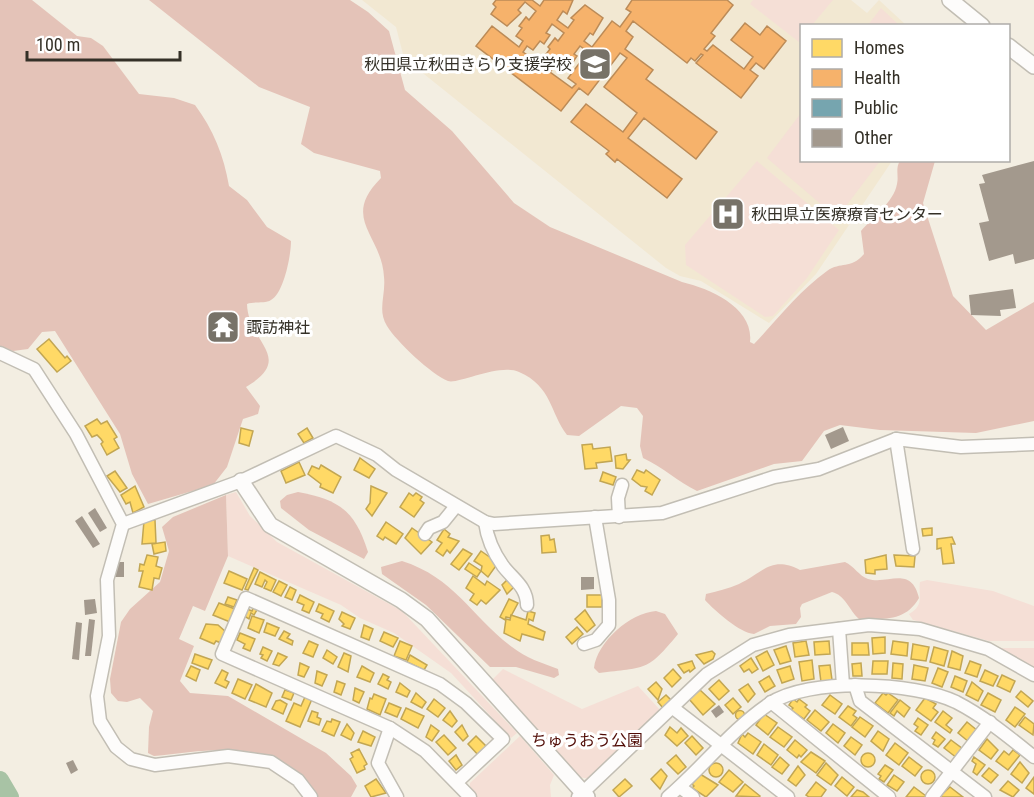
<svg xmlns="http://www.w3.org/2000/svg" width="1034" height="797" viewBox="0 0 1034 797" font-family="'Roboto Condensed','Noto Sans JP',sans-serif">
	<rect width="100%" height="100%" fill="#f3eee2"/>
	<polygon fill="#f2e8d2" points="362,0 851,0 867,13 879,0 906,25 802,26 802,160 892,161 816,274 769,323 701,281 680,276 666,268 404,58 396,27"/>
	<g fill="#f5dfd6">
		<polygon points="753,0 833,0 812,25 802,26 799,42 750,4"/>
		<polygon points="881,8 899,25 868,25"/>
		<polygon points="801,113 802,160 880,161 837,218 767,158"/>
		<polygon points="757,161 839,230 807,278 773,316 765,317 686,265 685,245"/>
		<polygon points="236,492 250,516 277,542 402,611 517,733 511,738 451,673 394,633 360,618 341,605 228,556 226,495"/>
		<path d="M 927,580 L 993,591 L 1034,606 L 1034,641 L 989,641 L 913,620 L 909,614 C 925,605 918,596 920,582 Z"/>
		<polygon points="997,648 1034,648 1034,670"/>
		<polygon points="503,669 582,709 638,686 662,712 592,779 577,777 490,682"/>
		<polygon points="520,736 554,775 550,785 551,797 476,797 470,790 470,783"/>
	</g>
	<g fill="#e4c3b8">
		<path d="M 0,0 L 32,0 L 77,36 L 91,38 L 103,46 L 139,94 L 174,98 L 195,105 C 213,129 224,156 229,186 L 247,200 L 267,227 L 291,241 C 291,255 284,293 271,300 C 265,304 254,301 247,304 C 248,343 296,357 246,387 L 260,406 L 258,414 L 243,419 L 227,467 L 213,485 L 148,504 L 132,474 L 120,434 L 55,331 L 42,332 L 28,349 L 13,351 L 0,346 Z"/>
		<path d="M 149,0 L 350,0 L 368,12 L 389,31 L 405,90 L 452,131 L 514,203 L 550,227 L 682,282 C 711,289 754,308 750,342 L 754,344 C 777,320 799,291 827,271 C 841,261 850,270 864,254 L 861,231 C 872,218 894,202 897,184 C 899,176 895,168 900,161 L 935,161 L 923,203 L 953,296 L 986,330 L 1034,302 L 1034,421 L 976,433 L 880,430 L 840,425 L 824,431 L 802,461 L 774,464 L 697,491 C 678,482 663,467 643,458 L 640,446 L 643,416 L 637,408 L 621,406 L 579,436 L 567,435 C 550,413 552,386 519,372 C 499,363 457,385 448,381 C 432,375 396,341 387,326 C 377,310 386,295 384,277 C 382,235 340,219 381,178 L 380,171 L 314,153 L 301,144 L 310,107 L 259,87 Z"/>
		<path d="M 298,492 C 340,500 355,511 368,552 L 364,559 L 309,530 L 281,508 L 280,501 L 287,495 Z"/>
		<path d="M 226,495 L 228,556 L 205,611 L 193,606 L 179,639 L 194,646 L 180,681 L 190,693 L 228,696 L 326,753 L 351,776 L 357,786 L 351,797 L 317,797 C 312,790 306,780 300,774 C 260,739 202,751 154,756 L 148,753 L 149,727 L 153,711 L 140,698 L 127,702 L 118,701 L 111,693 L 110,679 L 121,622 L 130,609 L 160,582 L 169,551 L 162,527 L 173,517 Z"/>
		<path d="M 402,561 C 455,578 471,616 512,647 C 526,658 542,663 558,669 L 559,675 L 554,678 L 516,667 L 490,667 L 426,605 L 382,574 L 381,567 Z"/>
		<path d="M 845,562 C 854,566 859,576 868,579 C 888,585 911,565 919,598 C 905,622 884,619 859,619 C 849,610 845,595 832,592 L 802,604 L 800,608 L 801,617 L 796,624 L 770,626 L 754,634 C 740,633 715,611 705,600 L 706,594 C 717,591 728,589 739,584 C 763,573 771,555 800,570 Z"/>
		<path d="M 656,611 L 665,614 L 678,634 C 647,672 646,667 599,673 L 594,668 C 597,642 630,613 656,611 Z"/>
	</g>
	<g fill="#ffd966" stroke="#c2a653" stroke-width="1.5">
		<polygon points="49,339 65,358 67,356 71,361 57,372 37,349"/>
		<polygon points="97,419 101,424 107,421 117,437 114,439 119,448 107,455 101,444 103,442 101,439 97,435 92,437 85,426"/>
		<polygon points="241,428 253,431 249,446 239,443"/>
		<polygon points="307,428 313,438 304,443 298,434"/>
		<polygon points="592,444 593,449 610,447 612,461 596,463 597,468 585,469 582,445"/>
		<polygon points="626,454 627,460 630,460 623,469 616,468 615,456"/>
		<polygon points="360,458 375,469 369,478 354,470"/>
		<polygon points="299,462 305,475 286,483 281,471"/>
		<polygon points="321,465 341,477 333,493 320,487 321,484 308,474 312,466 319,469"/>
		<polygon points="637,470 644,473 646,470 660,480 652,495 645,491 647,487 641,486 632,479"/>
		<polygon points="115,471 127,488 120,492 107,476"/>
		<polygon points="603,472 616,477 613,485 600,481"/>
		<polygon points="135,486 144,507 133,513 130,502 126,504 121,495"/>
		<polygon points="371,486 387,493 372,516 366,509 370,503"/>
		<polygon points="409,493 413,496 416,493 422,497 420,500 424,503 414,517 400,507"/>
		<polygon points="155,520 156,543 142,544 144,521"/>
		<polygon points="386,522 403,534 396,544 385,537 383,540 377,536"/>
		<polygon points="412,528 432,542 421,554 405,538"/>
		<polygon points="932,528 932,535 923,536 922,529"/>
		<polygon points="444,529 450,534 448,537 459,541 450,553 447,550 443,556 436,551 442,543 437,540"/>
		<polygon points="549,535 550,540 554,539 556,552 542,553 541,536"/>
		<polygon points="952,537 955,544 951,544 954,563 943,564 941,548 937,549 937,539"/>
		<polygon points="165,542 166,551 154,554 152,544"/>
		<polygon points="463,549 472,554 459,570 451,564"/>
		<polygon points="481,551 498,563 488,577 481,571 482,566 474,561"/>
		<polygon points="147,555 158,557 156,566 162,568 159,579 154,578 152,590 139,587 143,571 139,571 140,564 144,565"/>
		<polygon points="886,555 887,569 875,570 875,574 866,573 865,560"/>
		<polygon points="894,555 915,556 914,567 896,566"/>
		<polygon points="469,563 481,571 477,577 465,569"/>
		<polygon points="254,568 258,570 248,590 245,589"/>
		<polygon points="229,571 247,579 242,590 224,583"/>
		<polygon points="260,572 276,580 271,591 264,588 267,582 265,580 262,587 255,584"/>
		<polygon points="473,576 485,585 487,581 500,590 486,604 481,600 477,605 470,600 474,594 466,588"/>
		<polygon points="509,578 516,585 507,594 502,585"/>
		<polygon points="279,581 287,585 281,596 273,592"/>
		<polygon points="290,587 296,590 292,600 285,597"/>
		<polygon points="300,595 314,602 309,613 302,610 304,605 297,602"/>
		<rect x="587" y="595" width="15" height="12"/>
		<polygon points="228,597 237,600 234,607 225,604"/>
		<polygon points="509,599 518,603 510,618 506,617 505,620 500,617"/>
		<polygon points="219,603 235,609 230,622 213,615"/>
		<polygon points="319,604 334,611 329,622 321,618 323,614 316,611"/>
		<polygon points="254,606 258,608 254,615 251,613 249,619 244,616 247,609 252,611"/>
		<polygon points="585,610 595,625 587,632 575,619"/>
		<polygon points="528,611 535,613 533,621 529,619 528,624 545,632 543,640 522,634 520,641 504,633 506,619 510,620 511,615 526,620"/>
		<polygon points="342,612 355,618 350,629 342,626 344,624 339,619"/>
		<polygon points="252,616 264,620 259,633 248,628"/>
		<polygon points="267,623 279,628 275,636 264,632"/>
		<polygon points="206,624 218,625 226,632 221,643 216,641 214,644 200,638"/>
		<polygon points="364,625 373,629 369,640 361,637"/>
		<polygon points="577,627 583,634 572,644 566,637"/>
		<polygon points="284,631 290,634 287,638 293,641 292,645 279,639"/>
		<polygon points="384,632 398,638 393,647 380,641"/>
		<polygon points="240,633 255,639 250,651 243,648 245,644 237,640"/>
		<polygon points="885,637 885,653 873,654 872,638"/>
		<polygon points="309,641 318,645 313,657 303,653"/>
		<polygon points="400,641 412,646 406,660 394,656"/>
		<polygon points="806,641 809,655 795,657 793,643"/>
		<polygon points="829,641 830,654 815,655 814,642"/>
		<polygon points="893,641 908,643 907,656 891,654"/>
		<polygon points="852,643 868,643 869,655 852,655"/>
		<polygon points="913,644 929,647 926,661 911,659"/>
		<polygon points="786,646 791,661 780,664 774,650"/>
		<polygon points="263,647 272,651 267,661 261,658 263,655 260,654"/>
		<polygon points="934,647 948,651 944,666 930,662"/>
		<polygon points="327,650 337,657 333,664 323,658"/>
		<polygon points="712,651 715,654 713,659 704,664 696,655"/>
		<polygon points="767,651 774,665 763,671 756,657"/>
		<polygon points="952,651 963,656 960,670 948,667"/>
		<polygon points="278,653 287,657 279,666 273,664"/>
		<polygon points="344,653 351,656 348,672 338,667"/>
		<polygon points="195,654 212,660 208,669 192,663"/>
		<polygon points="410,655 427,665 424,670 407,662"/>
		<polygon points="751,658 758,669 752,673 749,669 744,672 740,666"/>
		<polygon points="812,660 814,679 802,681 799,662"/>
		<polygon points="692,661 695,668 690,672 689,670 684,673 678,665"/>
		<polygon points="873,661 888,661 887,674 872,674"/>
		<polygon points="970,661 981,665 977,677 965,673"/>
		<polygon points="300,663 309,667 304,677 298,675"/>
		<polygon points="861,663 862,676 853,676 852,664"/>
		<polygon points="893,663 903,664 902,679 892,678"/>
		<polygon points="830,665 832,680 821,682 819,666"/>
		<polygon points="914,665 928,668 925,681 912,679"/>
		<polygon points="191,666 200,670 196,681 186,676"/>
		<polygon points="362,666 374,673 370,682 357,677"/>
		<polygon points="790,666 794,679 782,683 777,670"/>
		<polygon points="938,668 948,672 942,687 932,683"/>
		<polygon points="673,669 681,678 672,687 664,678"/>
		<polygon points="222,670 228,673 225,680 229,682 226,688 215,683"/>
		<polygon points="985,670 998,676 993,686 980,681"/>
		<polygon points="317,671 327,675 322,686 315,683"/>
		<polygon points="383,674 389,677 387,680 391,682 388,689 378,684"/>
		<polygon points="1002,675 1015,681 1010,692 997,686"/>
		<polygon points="769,676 775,686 765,692 759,682"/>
		<polygon points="955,676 967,681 963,692 951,687"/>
		<polygon points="238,679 252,685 245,699 232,693"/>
		<polygon points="719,680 729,691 719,700 709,689"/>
		<polygon points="337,681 345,684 341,695 334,692"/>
		<polygon points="656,682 662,689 658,700 648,689"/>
		<polygon points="972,682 983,691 978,701 966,695"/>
		<polygon points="400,683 410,691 407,697 396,692"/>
		<polygon points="256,684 272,693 266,707 249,700"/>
		<polygon points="748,684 755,694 748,702 739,690"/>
		<polygon points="355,688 364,692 359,703 353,700"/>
		<polygon points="285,690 294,693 291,700 282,697"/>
		<polygon points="700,690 715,704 703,715 689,699"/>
		<polygon points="1021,691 1033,701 1028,707 1016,697"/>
		<polygon points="416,693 426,702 422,708 411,702"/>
		<polygon points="883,693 886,695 888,693 898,700 888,713 875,703"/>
		<polygon points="988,693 1001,700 995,712 981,705"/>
		<polygon points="374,694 386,699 380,715 367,709 370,698 372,699"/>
		<polygon points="666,695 672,701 663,708 658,702"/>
		<polygon points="830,695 842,704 835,714 822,705"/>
		<polygon points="305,697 312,699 300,727 286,721 294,703 301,706"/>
		<polygon points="733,698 741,707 733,714 725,705"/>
		<polygon points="925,698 936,704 933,708 938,712 931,721 916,710"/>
		<polygon points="434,699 445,708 438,717 427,709"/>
		<polygon points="793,699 797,702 799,699 807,705 805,707 810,711 804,719 791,710 793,708 789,705"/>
		<polygon points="280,700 287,704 283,714 272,709 276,701"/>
		<polygon points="900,700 910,708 904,717 897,711 894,716 890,713"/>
		<polygon points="389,703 401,708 397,717 385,712"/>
		<polygon points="848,706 856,711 853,715 857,718 851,726 839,717"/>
		<polygon points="1015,707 1025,714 1015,727 1006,720"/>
		<polygon points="406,708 424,716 418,728 401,719"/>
		<polygon points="815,710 829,722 821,731 807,720"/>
		<circle cx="740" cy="715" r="4.5"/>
		<polygon points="312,711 318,713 317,717 321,719 319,725 308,721"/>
		<polygon points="450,711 457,721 452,727 443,720"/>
		<polygon points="943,711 952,718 946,725 952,730 950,733 935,722"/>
		<polygon points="764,714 777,723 768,735 756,725"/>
		<polygon points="860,717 873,726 865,737 852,727"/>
		<polygon points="1025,717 1034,724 1033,735 1019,725"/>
		<polygon points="918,718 928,725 921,735 915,731 918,727 914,724"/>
		<polygon points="332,719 340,722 334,736 322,731 327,721 331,722"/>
		<polygon points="967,722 978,731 969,742 958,733"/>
		<polygon points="347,724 354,733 351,740 341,735"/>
		<polygon points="833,724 845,733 838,743 826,733"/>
		<polygon points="431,725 439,731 432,741 426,737"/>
		<polygon points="462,725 468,736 463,741 455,732"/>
		<polygon points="670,727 677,733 681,728 688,736 677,746 665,735"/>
		<polygon points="778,727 792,737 784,747 770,737"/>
		<polygon points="363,731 375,737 371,746 358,742"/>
		<polygon points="878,731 889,739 883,751 871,741"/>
		<polygon points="936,732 945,739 938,747 933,744 935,740 932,738"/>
		<polygon points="748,733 761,742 753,754 738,743 742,734 745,737"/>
		<polygon points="444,735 456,748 448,755 436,742"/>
		<polygon points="476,736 488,748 479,756 468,744"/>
		<polygon points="692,736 703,748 696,755 685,743"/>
		<polygon points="851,737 862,745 855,755 844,746"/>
		<polygon points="987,739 998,750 991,759 979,750"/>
		<polygon points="795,740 807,750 801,757 799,755 797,758 787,750"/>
		<polygon points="951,740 963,749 957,758 944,748"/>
		<polygon points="895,743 908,753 899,765 886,755"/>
		<polygon points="764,744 778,755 771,765 757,755"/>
		<polygon points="359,749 367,764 364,766 365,769 357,773 350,759 353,757 351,753"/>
		<polygon points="1013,750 1020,755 1008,770 996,761 1004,751 1009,755"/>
		<polygon points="811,752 825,761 816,773 801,762"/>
		<circle cx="868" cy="760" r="7"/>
		<polygon points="456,755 462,765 456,770 449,761"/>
		<polygon points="676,755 686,767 678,774 667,763"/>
		<polygon points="780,757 789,765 782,774 772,767"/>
		<polygon points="909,757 922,767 915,776 902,766"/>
		<polygon points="974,757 985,765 977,775 973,772 976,764 972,761"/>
		<polygon points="1020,762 1029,773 1022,783 1011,774"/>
		<circle cx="716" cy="770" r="7"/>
		<polygon points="826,763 838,775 831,785 817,775"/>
		<polygon points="885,765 893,770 884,782 879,779 881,776 878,774"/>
		<polygon points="798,766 805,775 796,786 788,780"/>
		<polygon points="989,768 998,775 991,783 982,776"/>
		<polygon points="661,769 667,776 660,789 651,779"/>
		<circle cx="928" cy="777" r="7"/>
		<polygon points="729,770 743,782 733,792 719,782"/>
		<polygon points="700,774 718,785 706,797 692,788 694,786 692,784"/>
		<polygon points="894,775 904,782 897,791 887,785"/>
		<polygon points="842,777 854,787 847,796 835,786"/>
		<polygon points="1034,777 1034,794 1026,788"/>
		<polygon points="376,779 386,793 371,797 365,786"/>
		<polygon points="625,779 632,786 619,797 613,790"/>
		<polygon points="1008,781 1019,790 1013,797 1000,790"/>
		<polygon points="816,782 826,790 821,797 809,797 806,795"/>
		<polygon points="745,784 760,796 759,797 736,796"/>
		<polygon points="914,787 926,796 925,797 906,797"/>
		<polygon points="950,787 963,797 939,797"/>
		<polygon points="857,790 863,792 869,797 851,797"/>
	</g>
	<path fill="#f6b26b" stroke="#bc8b57" stroke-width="1.5" fill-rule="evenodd" d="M 496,0 L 532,0 L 540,6 L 544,0 L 573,0 L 567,14 L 563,11 L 557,20 L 568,28 L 574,20 L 571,18 L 585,5 L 603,18 L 593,35 L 590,33 L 584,41 L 592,47 L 612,21 L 620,27 L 631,12 L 626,9 L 632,0 L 727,0 L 733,5 L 711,33 L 715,36 L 704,49 L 707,51 L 713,45 L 744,69 L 753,57 L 731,40 L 745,23 L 760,35 L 767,26 L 786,41 L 764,69 L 756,63 L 750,70 L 758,76 L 741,98 L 696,63 L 703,55 L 701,54 L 695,61 L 691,58 L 687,63 L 633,21 L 626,31 L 633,37 L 625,49 L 653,70 L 646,79 L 717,132 L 696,159 L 644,118 L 628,138 L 682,179 L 667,198 L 617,159 L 615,162 L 606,154 L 609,151 L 571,122 L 586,104 L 623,132 L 637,113 L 604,87 L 627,58 L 620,53 L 588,95 L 579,88 L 561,111 L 476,46 L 492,26 L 519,47 L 523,41 L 516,36 L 522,28 L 519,26 L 526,17 L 529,20 L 536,11 L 525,2 L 518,10 L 521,13 L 507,26 L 491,14 L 496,7 L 493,4 ZM 552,24 L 564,33 L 558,41 L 555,38 L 548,47 L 550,49 L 543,58 L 550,63 L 546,68 L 523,52 L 527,46 L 533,50 L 540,41 L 544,44 L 550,35 L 546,33 ZM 580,46 L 588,52 L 568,78 L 576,84 L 572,88 L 550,72 L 554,67 L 561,72 L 568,63 L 571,65 L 577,56 L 574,54 Z"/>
	<polygon fill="#76a5af" stroke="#628286" stroke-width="1.5" points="223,314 234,323 226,330 229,331 224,339 212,331 220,324 216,321"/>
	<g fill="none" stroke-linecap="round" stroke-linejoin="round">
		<polyline stroke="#a8c3a5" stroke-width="18" points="0,780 10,797"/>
	</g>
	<g fill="#a3998d">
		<polygon points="1034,161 1034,259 1015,264 1013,254 989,261 979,223 989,221 979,184 985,183 982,175"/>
		<polygon points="1013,289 1016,308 1000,310 1001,316 971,315 969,295"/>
		<polygon points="843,427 849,441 831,449 825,435"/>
		<polygon points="95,508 107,528 100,532 88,513"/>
		<polygon points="82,516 100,544 93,548 75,521"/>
		<polygon points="119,562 124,562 124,577 115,577"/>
		<polygon points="581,577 594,577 594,589 581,590"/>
		<polygon points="95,599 97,613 85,615 84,600"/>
		<polygon points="89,619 95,620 91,656 85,656"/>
		<polygon points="76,622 82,623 79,660 72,659"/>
		<polygon points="719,705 724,712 716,718 711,711"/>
		<polygon points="73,760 78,770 71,774 66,763"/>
	</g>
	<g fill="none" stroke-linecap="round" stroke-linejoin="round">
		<g stroke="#c2beb4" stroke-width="15">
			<g id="minor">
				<polyline points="0,353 34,369 76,434 123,524 107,580 109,636 97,696 100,721 116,747 131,759 155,765 228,756 271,762 298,780 311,797"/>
				<polyline points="896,439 913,549"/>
				<polyline points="619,517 618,498 622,485"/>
				<path d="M 485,522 C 487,538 493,552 503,566 C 513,579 527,587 527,605"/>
				<polyline points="123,524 241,481 336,436 377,455 396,470 485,522 494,524 662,513 774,477 819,469 896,439 961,447 1034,444"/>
				<polyline points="425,534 429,528 443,522 456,506"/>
				<polyline points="839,629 843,685"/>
				<polyline points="584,644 596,640 609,625 609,600 595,517"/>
				<polyline points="855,685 860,701 985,797"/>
				<polyline points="771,702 889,797"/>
				<polyline points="673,708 788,797"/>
				<polyline points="390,728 378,763 397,797"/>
				<polyline points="457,782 503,739 466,703 440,684 246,598 222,654 390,728 425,751 470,797"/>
				<polyline points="680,787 693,797"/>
				<polyline points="578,797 707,674 753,645 789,635 869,625 920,629 988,649 1034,675"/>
				<path d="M 668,797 C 703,767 731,730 769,704 C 808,677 915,682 956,702 C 985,717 1009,737 1034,757"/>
				<polyline points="932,797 990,722"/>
			</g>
		</g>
		<g stroke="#c2beb4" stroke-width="18">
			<g id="tertiary">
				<polyline points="950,0 982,26"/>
				<polyline points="1008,46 1034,66"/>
				<polyline points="241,481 270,525 401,600 427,619 587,797"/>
			</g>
		</g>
		<use href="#minor" stroke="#fdfcfb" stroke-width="12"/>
		<use href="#tertiary" stroke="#fdfcfb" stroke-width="15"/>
	</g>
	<defs>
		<g id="school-square" transform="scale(1.725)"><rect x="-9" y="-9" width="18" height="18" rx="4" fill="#777268" stroke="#fff"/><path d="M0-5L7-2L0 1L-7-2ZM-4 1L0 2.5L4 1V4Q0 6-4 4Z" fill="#fff"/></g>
		<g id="hospital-square" transform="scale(1.725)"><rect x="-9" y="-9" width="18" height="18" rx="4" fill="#777268" stroke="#fff"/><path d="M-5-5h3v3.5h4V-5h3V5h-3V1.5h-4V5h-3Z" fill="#fff"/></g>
		<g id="temple-square" transform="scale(1.725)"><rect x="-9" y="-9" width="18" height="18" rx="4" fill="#777268" stroke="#fff"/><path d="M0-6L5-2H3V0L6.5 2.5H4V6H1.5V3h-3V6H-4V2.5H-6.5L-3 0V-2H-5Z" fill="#fff"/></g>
	</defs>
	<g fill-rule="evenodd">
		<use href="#school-square" x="595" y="64"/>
		<use href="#hospital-square" x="728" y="214"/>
		<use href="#temple-square" x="223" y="327"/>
	</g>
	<g text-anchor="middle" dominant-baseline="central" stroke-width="6" stroke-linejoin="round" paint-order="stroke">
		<g font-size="16" fill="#343027" stroke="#fff" text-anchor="start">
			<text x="572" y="64" text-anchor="end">秋田県立秋田きらり支援学校</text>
			<text x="751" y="214">秋田県立医療療育センター</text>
			<text x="246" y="327">諏訪神社</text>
		</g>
		<g font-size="16" fill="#500c06" stroke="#fff">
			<text x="587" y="740">ちゅうおう公園</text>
		</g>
	</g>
	<rect x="800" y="24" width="210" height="138" fill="#ffffff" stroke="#aeaca9" stroke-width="1.5"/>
	<rect x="812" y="39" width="30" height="18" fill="#ffd966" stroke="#aeaca9" stroke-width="1.5"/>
	<text x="854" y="54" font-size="18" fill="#343027">Homes</text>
	<rect x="812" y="69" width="30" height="18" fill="#f6b26b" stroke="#aeaca9" stroke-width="1.5"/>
	<text x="854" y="84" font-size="18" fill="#343027">Health</text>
	<rect x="812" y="99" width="30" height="18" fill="#76a5af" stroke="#aeaca9" stroke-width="1.5"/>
	<text x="854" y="114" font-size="18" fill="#343027">Public</text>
	<rect x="812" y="129" width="30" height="18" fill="#a3998d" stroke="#aeaca9" stroke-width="1.5"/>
	<text x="854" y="144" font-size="18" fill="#343027">Other</text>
	<path d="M27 51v9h153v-9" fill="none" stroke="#343027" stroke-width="3"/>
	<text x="36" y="51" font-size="18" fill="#343027" stroke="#ffffff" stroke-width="4.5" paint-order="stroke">100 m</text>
</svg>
